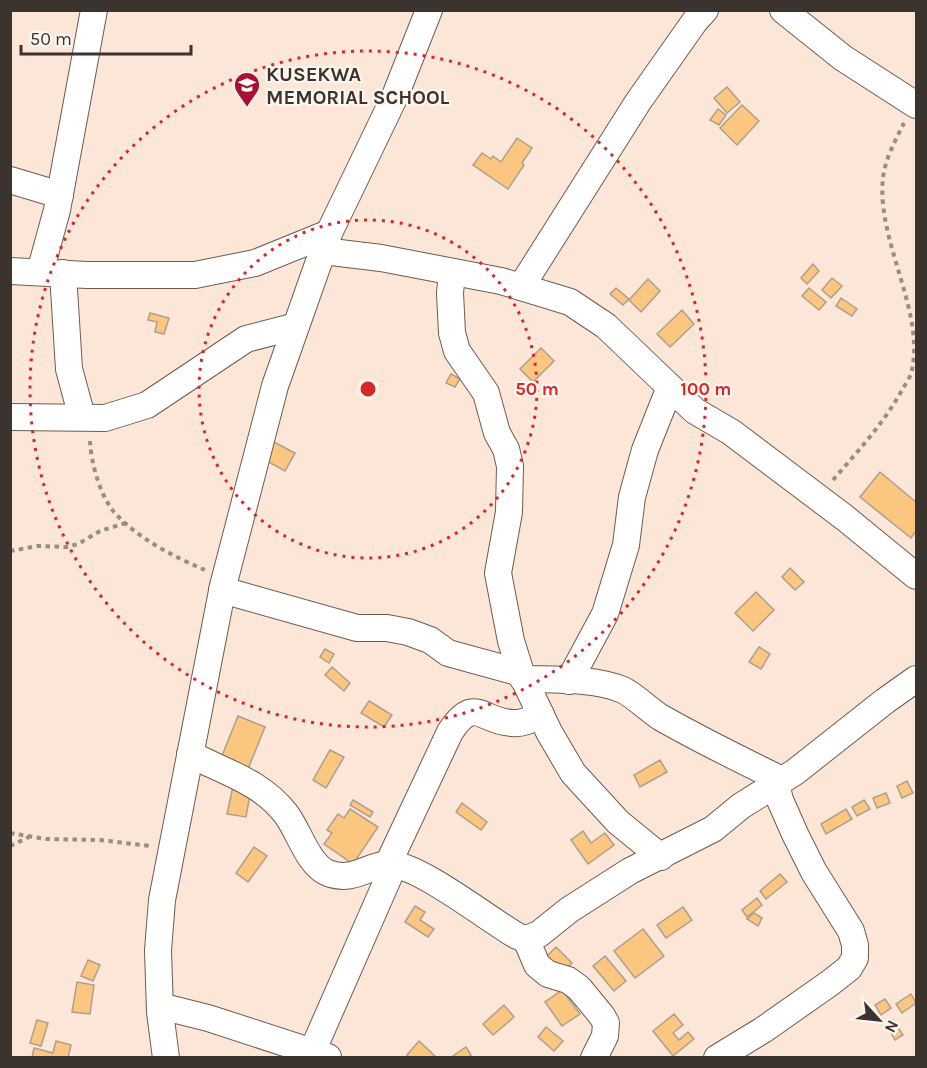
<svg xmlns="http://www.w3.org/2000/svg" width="927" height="1068" viewBox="0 0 927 1068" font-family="Karla,sans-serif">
	<rect width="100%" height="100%" fill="#fce6d7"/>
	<g fill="#fbc67f" stroke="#ae9f8d" stroke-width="1.5">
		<polygon points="727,87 740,102 727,113 714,98"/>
		<polygon points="742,105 759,121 737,145 720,128"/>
		<polygon points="718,109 726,115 719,125 710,120"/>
		<polygon points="517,138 532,148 522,163 524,165 508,189 473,165 482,153 491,159 493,156 501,162"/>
		<polygon points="813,264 819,271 807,284 801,278"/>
		<polygon points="832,278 842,286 831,298 822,290"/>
		<polygon points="648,279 660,291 641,312 629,300"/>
		<polygon points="616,288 629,299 623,305 610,294"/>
		<polygon points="809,288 826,302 819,310 802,296"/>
		<polygon points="841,298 857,309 852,316 836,306"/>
		<polygon points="682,310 694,324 670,347 657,334"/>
		<polygon points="150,313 169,318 164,334 155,332 157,322 148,320"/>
		<polygon points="541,348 554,361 533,382 520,369"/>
		<polygon points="451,374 460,379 455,387 446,383"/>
		<polygon points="274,442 295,453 285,471 265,460"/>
		<polygon points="880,472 916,502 916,531 911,538 860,497"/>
		<polygon points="790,568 804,582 795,590 782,577"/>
		<polygon points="756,592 774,610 753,631 735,613"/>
		<polygon points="759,647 770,654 761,669 749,662"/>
		<polygon points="325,649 334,654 329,663 320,657"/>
		<polygon points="332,667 350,683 344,691 325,675"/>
		<polygon points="369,701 392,715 384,727 361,713"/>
		<polygon points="238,716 265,727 248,769 221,758"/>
		<polygon points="330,750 344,757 326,788 313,780"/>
		<polygon points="660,760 667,772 640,787 634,775"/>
		<polygon points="907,781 913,793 902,798 897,786"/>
		<polygon points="233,786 251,789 246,817 227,814"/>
		<polygon points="886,793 890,803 877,808 873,798"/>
		<polygon points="353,800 373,812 370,817 350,805"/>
		<polygon points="864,800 870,809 857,816 852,807"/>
		<polygon points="462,803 487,822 481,830 456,812"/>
		<polygon points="350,809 378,827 353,864 324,844 332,833 327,830 338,814 344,818"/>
		<polygon points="846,809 852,819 826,834 821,824"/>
		<polygon points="583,831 591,843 605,833 614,845 588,864 571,840"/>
		<polygon points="254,847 267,856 248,882 236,873"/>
		<polygon points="780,874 787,882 766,899 760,891"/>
		<polygon points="757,898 762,905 747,917 742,910"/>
		<polygon points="415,906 425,912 420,920 434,929 428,937 405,922"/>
		<polygon points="683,907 692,920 666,938 657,925"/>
		<polygon points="754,913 762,918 758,926 747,919"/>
		<polygon points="643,929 664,956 635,978 614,951"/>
		<polygon points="556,947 572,963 561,974 545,958"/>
		<polygon points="605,956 626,981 614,991 593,966"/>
		<polygon points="88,960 100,965 93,981 81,976"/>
		<polygon points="77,982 94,985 90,1014 72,1012"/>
		<polygon points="562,990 580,1014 562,1026 545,1002"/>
		<polygon points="911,994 916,1003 902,1013 896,1004"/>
		<polygon points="885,999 891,1008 881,1015 875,1005"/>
		<polygon points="504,1005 514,1017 493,1035 483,1024"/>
		<polygon points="674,1014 683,1025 673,1033 679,1040 688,1032 694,1039 673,1056 653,1031"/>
		<polygon points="37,1020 48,1023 41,1046 30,1043"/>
		<polygon points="893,1020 903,1035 895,1040 886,1024"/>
		<polygon points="546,1027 563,1041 554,1051 538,1037"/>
		<polygon points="56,1041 71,1045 68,1058 32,1058 34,1048 53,1053"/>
		<polygon points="419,1041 437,1058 410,1058 407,1055"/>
		<polygon points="466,1047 471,1055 467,1058 454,1058 453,1056"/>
	</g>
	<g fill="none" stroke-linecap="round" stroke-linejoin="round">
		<g stroke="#6f5c4f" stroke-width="28">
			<g id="minor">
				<polyline points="783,10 843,58 916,105"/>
				<polyline points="10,180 60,195"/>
				<polyline points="323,251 381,258 501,281 570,302 606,326 695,411 731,432 845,518 916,576"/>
				<polyline points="10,271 87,275 195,275 255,263 329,233"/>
				<polyline points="40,272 57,210 94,10"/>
				<polyline points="452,272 450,293 452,333 457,351 486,393 497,433 506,449 510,466 509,512 498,573 511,641 521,673 549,732 573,773 618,822 661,857"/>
				<polyline points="63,273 69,369 82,417"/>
				<polyline points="521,287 638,102 695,21 705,10"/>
				<polyline points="10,417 105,418 147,405 246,339 296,326"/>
				<polyline points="222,590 357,628 387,628 408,632 430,640 448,653 521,673"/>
				<path d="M 523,679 C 554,680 595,678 623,690 C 634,695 649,710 660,717 C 700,740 741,760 782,780"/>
				<polyline points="569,681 605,614 626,545 632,497 645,450 670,387"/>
				<path d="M 190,754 C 226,773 260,781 286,814 C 299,831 308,865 328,873 C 354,883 369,864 390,864 C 419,865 488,919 517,936 L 526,939 L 539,934 L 569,910 L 630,871 L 713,829 L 741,806 L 795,772 L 885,701 L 916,679"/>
				<path d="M 388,864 L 450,732 C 475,694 481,722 513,723 C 523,724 532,719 541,715"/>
				<polyline points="526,939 537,965 548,974 568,980 579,988 602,1016 606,1023 605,1036 594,1058"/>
				<polyline points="160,1006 208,1018 328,1057"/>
				<polyline points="312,1052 394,865"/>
				<polyline points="166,1058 160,1012 158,950 162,900 223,586 275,386 329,233 395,96 429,10"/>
				<polyline points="717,1058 763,1030 830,983 849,968 855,958 855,945 851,931 814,872 795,834 780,800 776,784"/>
			</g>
		</g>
		<g stroke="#9b8c82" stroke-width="4" stroke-dasharray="4.5 4.5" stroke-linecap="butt">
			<path d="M 90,441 C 91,463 100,495 114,512 C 137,538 174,557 205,570"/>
			<path d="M 833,480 C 858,451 884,423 902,390 C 905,385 909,379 911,374 C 927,313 876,242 883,178 C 885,159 896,139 904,123"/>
			<polyline points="10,551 38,546 67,547 78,544 100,531 126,523"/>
			<polyline points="10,833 46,839 100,840 150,846"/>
			<polyline points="10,846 29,837"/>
		</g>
		<use href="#minor" stroke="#fff" stroke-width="26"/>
	</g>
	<g fill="none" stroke="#d62828" stroke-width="3" stroke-dasharray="3 6">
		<circle cx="368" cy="389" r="169"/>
		<circle cx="368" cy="389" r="338"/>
	</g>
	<defs>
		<g id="school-pin" transform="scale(1.35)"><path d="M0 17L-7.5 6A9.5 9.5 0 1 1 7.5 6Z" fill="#a81034" stroke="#fff6f0"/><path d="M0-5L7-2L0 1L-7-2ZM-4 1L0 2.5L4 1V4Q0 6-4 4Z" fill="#fff"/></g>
	</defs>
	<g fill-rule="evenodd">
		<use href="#school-pin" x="247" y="85"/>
	</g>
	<g text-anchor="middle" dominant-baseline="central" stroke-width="4.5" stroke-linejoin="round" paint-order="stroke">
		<g font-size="20" font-weight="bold" fill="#3b332d" stroke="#fff6f0" text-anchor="start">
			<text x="266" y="74">KUSEKWA<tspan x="266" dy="23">MEMORIAL SCHOOL</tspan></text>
		</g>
	</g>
	<circle cx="368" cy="389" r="9" fill="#d62828" stroke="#fff6f0" stroke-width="3"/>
	<g font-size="18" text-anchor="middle" font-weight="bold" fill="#d62828" stroke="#fff6f0" stroke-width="4.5" stroke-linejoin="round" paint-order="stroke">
		<text x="537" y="395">50 m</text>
		<text x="706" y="395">100 m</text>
	</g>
	<rect width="927" height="1068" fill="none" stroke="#3b332d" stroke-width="24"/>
	<g transform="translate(879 1020) rotate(117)" stroke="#fff6f0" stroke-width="4.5" paint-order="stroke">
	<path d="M0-4.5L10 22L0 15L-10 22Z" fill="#3b332d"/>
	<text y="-9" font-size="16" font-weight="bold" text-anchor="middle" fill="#3b332d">N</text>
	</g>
	<path d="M21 45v9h170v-9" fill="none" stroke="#3b332d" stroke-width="3"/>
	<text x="30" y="45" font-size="18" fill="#3b332d" stroke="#fff6f0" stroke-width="4.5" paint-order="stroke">50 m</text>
</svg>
